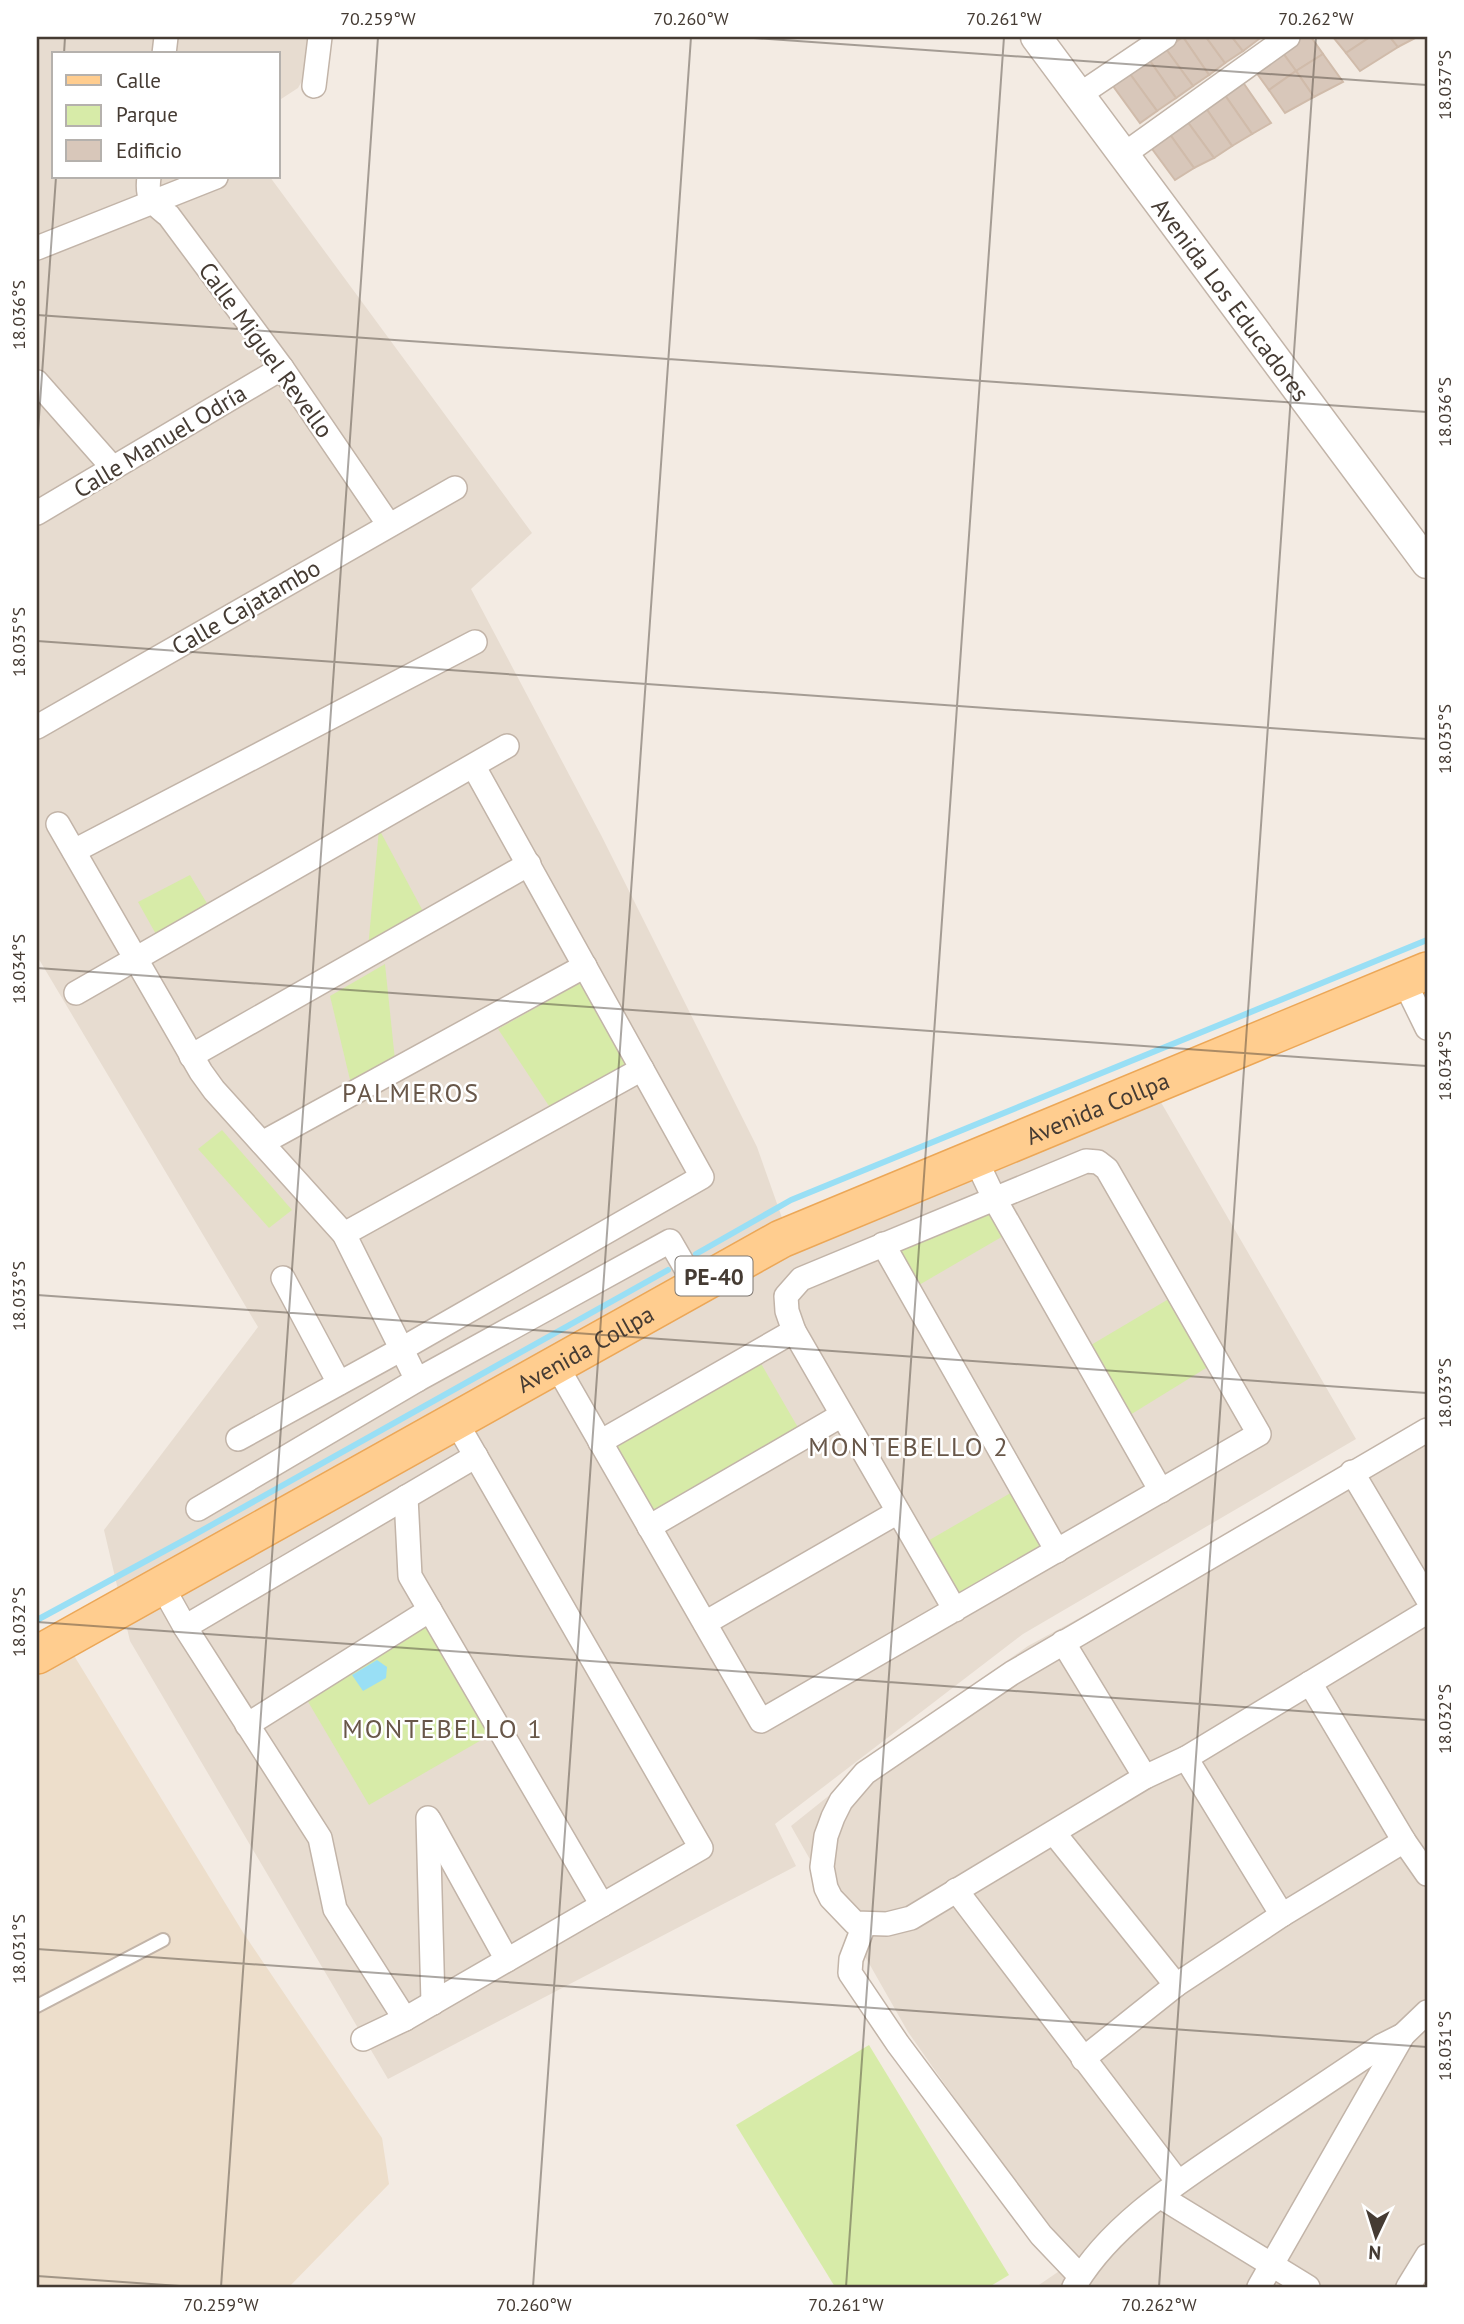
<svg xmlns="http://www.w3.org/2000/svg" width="1464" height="2324" viewBox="0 0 1464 2324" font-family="'PT Sans',sans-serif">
	<rect width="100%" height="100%" fill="#f3ebe3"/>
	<g fill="#e7dcd0">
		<polygon points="37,37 326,37 298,88 278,101 278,54 54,54 54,177 270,177 532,533 471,589 601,835 757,1147 792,1246 1155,1092 1356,1439 1023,1634 775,1824 796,1866 388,2079 130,1641 104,1530 258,1327 37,956"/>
		<polygon points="1427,1429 1427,2287 1036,2287 1071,2263 908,2032 791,1826 926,1718 1028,1646"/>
	</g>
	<polygon fill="#eddecb" points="70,1649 244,1934 382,2138 389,2184 289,2287 37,2287 37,1667"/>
	<g fill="#d7eba8">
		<polygon points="379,829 425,915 368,948"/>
		<polygon points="190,875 214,915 162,945 138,902"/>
		<polygon points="385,964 395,1060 351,1084 330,996"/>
		<polygon points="585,980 632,1067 551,1109 498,1029"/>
		<polygon points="222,1130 292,1210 269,1228 198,1149"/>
		<polygon points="990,1210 1005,1235 919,1285 897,1248"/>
		<polygon points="1172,1297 1211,1365 1130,1415 1091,1345"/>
		<polygon points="759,1360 800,1431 652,1515 612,1445"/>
		<polygon points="1014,1491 1046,1546 956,1595 926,1542"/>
		<polygon points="428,1625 490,1735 369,1805 307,1700"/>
		<polygon points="869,2045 1009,2275 989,2287 835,2287 736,2125"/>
	</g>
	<polygon fill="#99dff5" points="377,1660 387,1667 386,1678 363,1691 352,1675"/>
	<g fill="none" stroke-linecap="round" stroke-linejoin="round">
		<g stroke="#99dff5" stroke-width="6">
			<polyline points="696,1254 791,1200 1427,940"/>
			<polyline points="37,1620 192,1536 668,1270"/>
		</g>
	</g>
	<g fill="#d8c7ba" stroke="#d0bbaa" stroke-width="2">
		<polygon points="1183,37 1206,37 1225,63 1209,75"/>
		<polygon points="1183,37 1209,75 1193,86 1166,49"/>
		<polygon points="1206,37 1232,37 1243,51 1225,63"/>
		<polygon points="1232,37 1257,37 1259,39 1243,51"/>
		<polygon points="1297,37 1311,37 1323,54 1296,71 1280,49"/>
		<polygon points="1333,37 1370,37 1346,53"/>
		<polygon points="1370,37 1390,37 1398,47 1360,71 1346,53"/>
		<polygon points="1390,37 1417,37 1398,47"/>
		<polygon points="1166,49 1193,86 1176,98 1150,61"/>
		<polygon points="1280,49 1296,71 1269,90 1253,68"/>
		<polygon points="1323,54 1343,82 1314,97 1296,71"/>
		<polygon points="1150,61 1176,98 1157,111 1130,74"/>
		<polygon points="1296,71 1314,97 1285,113 1269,90"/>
		<polygon points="1130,74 1157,111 1140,123 1113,86"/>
		<polygon points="1240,78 1271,123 1252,134 1222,91"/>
		<polygon points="1222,91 1252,134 1232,146 1203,104"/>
		<polygon points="1203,104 1232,146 1214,158 1184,117"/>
		<polygon points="1184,117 1214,158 1194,168 1166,129"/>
		<polygon points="1166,129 1194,168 1175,180 1147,142"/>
	</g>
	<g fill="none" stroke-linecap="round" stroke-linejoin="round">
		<g stroke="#c2b4a8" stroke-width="16">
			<polyline id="service" points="37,2006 163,1940"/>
		</g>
		<g stroke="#c2b4a8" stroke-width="26">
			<g id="minor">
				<polyline points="164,54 166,37"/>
				<polyline points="314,86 320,37"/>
				<polyline points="1079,95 1165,37"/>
				<polyline points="1123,155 1288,37"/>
				<path d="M 149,177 C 146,199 152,202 169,216 L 282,368 L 389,525"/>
				<polyline points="37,248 216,177"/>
				<polyline points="37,382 113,468"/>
				<polyline points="37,513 282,368"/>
				<polyline points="37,727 455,488"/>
				<polyline points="58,824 201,1072 214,1090 344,1234 417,1380"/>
				<polyline points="74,851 475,642"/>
				<polyline points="1404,981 1427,1028"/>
				<polyline points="76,993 507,746"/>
				<polyline points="191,1056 529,864"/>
				<polyline points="262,1143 585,966"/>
				<polyline points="975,1158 994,1198 1161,1491"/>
				<polyline points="344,1234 642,1069"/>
				<polyline points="883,1244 1057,1551"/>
				<polyline points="283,1278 339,1383"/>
				<polyline points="555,1363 761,1721 1259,1434 1107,1169 1098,1162 1086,1161 801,1279 786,1296 787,1311 794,1331 955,1610"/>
				<polyline points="1427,1430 1012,1673 865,1773 841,1801 833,1817 826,1836 822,1867 826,1888 831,1898 855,1923 887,1924 911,1918 1145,1777 1186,1758 1427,1612"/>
				<polyline points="238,1439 400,1350 702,1177 474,767"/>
				<polyline points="600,1442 794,1331"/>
				<polyline points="1352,1472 1427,1598"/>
				<polyline points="406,1497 410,1576 602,1905"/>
				<polyline points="198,1509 417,1380 670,1241 696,1286"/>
				<polyline points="649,1527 842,1415"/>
				<polyline points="162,1586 185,1627 320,1838 335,1909 405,2019"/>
				<polyline points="705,1623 898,1512"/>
				<polyline points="185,1627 476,1456"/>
				<polyline points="1063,1642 1145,1777"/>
				<polyline points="1310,1683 1404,1841 1427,1874"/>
				<polyline points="247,1725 430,1610"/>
				<polyline points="1186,1758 1282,1915"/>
				<polyline points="428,1818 433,2003"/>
				<polyline points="430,1821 507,1960"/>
				<polyline points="1054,1833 1176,1985"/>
				<polyline points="956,1890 1178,2182"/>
				<polyline points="864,1925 851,1959 850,1973 898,2044 1041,2235 1080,2276"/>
				<polyline points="363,2039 405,2019 701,1848 455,1420"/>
				<polyline points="1083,2059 1176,1985 1282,1915 1404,1841"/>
				<polyline points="1161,2197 1308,2287"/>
				<path d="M 1074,2287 C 1110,2224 1183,2179 1242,2139 C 1288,2108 1334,2077 1381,2046 L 1403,2035"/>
				<polyline points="1259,2287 1403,2035 1427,2012"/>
				<polyline points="1408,2287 1427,2256"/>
			</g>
		</g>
		<g stroke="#c2b4a8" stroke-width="33">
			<g id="tertiary">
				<path id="s1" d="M 1036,37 L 1427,563"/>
			</g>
		</g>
		<g stroke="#eca757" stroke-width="40">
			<g id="primary">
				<path id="s2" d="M 37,1655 L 781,1239 L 1427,971"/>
			</g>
		</g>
		<use href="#service" stroke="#fff" stroke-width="12"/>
		<use href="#minor" stroke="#fff" stroke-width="23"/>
		<use href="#tertiary" stroke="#fff" stroke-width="30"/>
		<use href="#primary" stroke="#ffcd8f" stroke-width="37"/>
	</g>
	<path fill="none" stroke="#453b33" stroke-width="2" stroke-opacity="0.45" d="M 740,37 L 1427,85M 64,54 L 65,37M 37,315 L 1427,412M 37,445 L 56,177M 37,641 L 1427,739M 37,968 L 1427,1066M 37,1295 L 1427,1393M 37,1622 L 1427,1720M 37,1949 L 1427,2047M 37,2276 L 194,2287M 221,2287 L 378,37M 533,2287 L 691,37M 846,2287 L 1004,37M 1159,2287 L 1316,37"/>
	<g text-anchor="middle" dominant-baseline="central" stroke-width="5" stroke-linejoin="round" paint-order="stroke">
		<rect fill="#fff" stroke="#7d7670" stroke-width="2" x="675.5" y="1256.5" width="77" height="39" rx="5"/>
		<g font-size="23" font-weight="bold" fill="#453b33">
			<text x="714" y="1276">PE-40</text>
		</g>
		<g font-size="24" fill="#453b33" stroke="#fff">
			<text stroke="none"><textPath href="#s1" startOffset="327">Avenida Los Educadores</textPath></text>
			<text transform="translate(266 350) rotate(54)">Calle Miguel Revello</text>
			<text transform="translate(160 441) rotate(-31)">Calle Manuel Odría</text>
			<text transform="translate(246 607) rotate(-30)">Calle Cajatambo</text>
			<text stroke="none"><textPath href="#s2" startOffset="1195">Avenida Collpa</textPath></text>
			<text stroke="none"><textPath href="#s2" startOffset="628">Avenida Collpa</textPath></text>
		</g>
		<g font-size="26" letter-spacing="2" fill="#685749" stroke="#fff">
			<text x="411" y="1092">PALMEROS</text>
			<text x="909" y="1446">MONTEBELLO 2</text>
			<text x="443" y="1728">MONTEBELLO 1</text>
		</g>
	</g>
	<rect width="1464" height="2324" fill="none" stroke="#ffffff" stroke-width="77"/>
	<rect x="52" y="52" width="228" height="126" fill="#ffffff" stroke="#b5b1ad" stroke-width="2"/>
	<rect x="66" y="75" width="35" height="10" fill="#ffcd8f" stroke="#b5b1ad" stroke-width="2"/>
	<text x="116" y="88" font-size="21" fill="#453b33">Calle</text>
	<rect x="66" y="105" width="35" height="21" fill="#d7eba8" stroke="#b5b1ad" stroke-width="2"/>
	<text x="116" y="122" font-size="21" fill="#453b33">Parque</text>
	<rect x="66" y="140" width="35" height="21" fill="#d8c7ba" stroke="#b5b1ad" stroke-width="2"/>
	<text x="116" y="158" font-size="21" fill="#453b33">Edificio</text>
	<g transform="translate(1376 2236) rotate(184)" stroke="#ffffff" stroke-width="5" paint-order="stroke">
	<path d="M0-5L12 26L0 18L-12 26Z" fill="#453b33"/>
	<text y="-10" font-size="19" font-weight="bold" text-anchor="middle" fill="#453b33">N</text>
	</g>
	<rect x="38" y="38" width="1388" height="2248" fill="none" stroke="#453b33" stroke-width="2.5"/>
	<g font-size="18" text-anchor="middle" fill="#453b33">
		<text x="378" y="25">70.259°W</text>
		<text x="691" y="25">70.260°W</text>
		<text x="1004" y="25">70.261°W</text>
		<text x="1316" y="25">70.262°W</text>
		<text transform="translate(1445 85) rotate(-90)" y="6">18.037°S</text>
		<text transform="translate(19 315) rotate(-90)" y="6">18.036°S</text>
		<text transform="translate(1445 412) rotate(-90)" y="6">18.036°S</text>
		<text transform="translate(19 642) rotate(-90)" y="6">18.035°S</text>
		<text transform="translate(1445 739) rotate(-90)" y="6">18.035°S</text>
		<text transform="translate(19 969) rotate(-90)" y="6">18.034°S</text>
		<text transform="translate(1445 1066) rotate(-90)" y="6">18.034°S</text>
		<text transform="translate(19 1296) rotate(-90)" y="6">18.033°S</text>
		<text transform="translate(1445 1393) rotate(-90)" y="6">18.033°S</text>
		<text transform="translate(19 1622) rotate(-90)" y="6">18.032°S</text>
		<text transform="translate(1445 1719) rotate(-90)" y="6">18.032°S</text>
		<text transform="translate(19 1949) rotate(-90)" y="6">18.031°S</text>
		<text transform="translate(1445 2046) rotate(-90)" y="6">18.031°S</text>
		<text x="221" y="2311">70.259°W</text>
		<text x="534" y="2311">70.260°W</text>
		<text x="846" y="2311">70.261°W</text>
		<text x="1159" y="2311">70.262°W</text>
	</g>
</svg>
